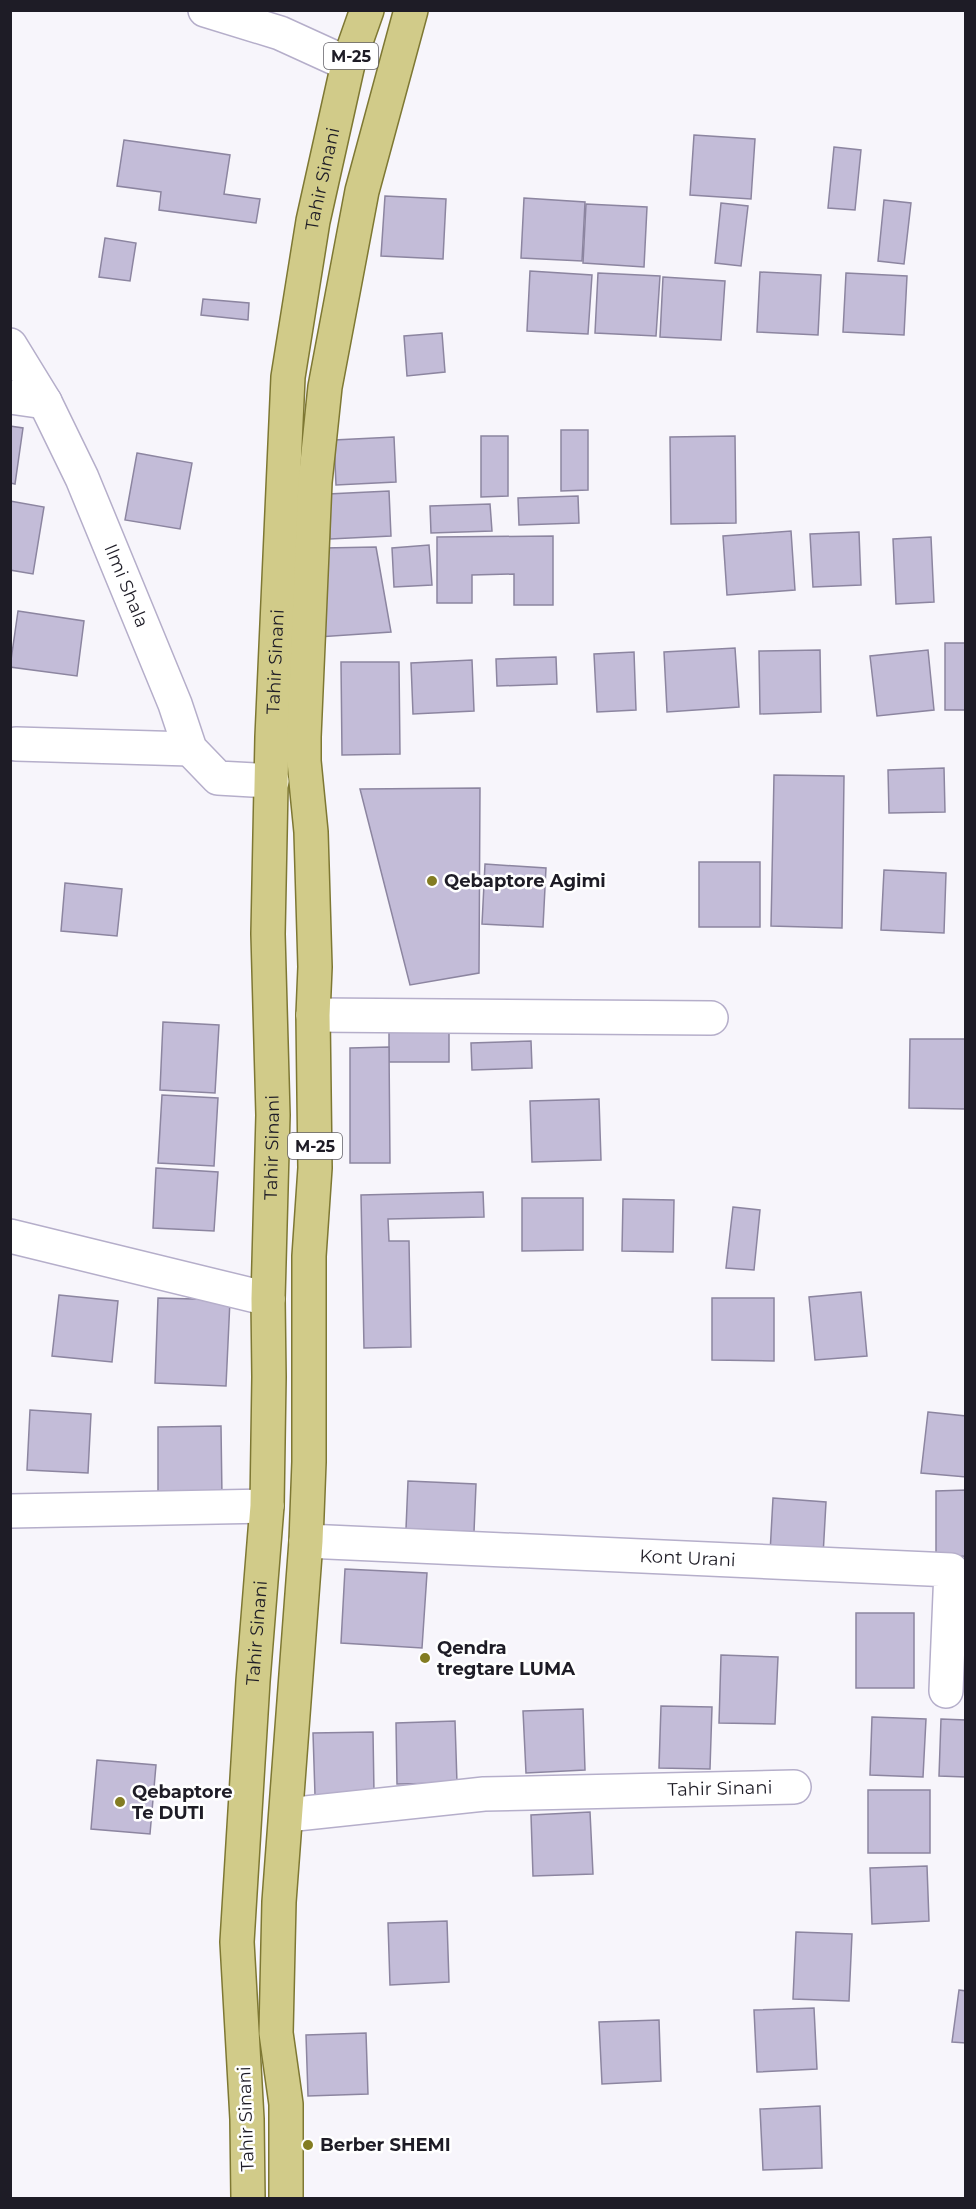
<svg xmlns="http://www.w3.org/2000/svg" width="976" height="2209" viewBox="0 0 976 2209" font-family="Montserrat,sans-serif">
	<rect width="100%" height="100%" fill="#f7f5fb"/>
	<g fill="#c3bcd8" stroke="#8c85a0" stroke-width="1.5">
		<polygon points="694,135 755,139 751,199 690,195"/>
		<polygon points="124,140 230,155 224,194 260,199 256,223 159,210 161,192 117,186"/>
		<polygon points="834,147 861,150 855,210 828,208"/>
		<polygon points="385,196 446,199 443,259 381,256"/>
		<polygon points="524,198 585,202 582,261 521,258"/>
		<polygon points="884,200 911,203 904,264 878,261"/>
		<polygon points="721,203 748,206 741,266 715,263"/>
		<polygon points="586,204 647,207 644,267 583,263"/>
		<polygon points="105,238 136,243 130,281 99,277"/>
		<polygon points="530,271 592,275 588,334 527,331"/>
		<polygon points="760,272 821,275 818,335 757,332"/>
		<polygon points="598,273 660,276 656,336 595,333"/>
		<polygon points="846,273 907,276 904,335 843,332"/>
		<polygon points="663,277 725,281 721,340 660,337"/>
		<polygon points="203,299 249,303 248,320 201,315"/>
		<polygon points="442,333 445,372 407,376 404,336"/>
		<polygon points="10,426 23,428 15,484 10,483"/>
		<polygon points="561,430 588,430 588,490 561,491"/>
		<polygon points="481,436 508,436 508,496 481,497"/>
		<polygon points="735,436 736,523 671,524 670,437"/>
		<polygon points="394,437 396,482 336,485 334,440"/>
		<polygon points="137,453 192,463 180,529 125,520"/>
		<polygon points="389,491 391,536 330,539 328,494"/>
		<polygon points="578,496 579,523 519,525 518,498"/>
		<polygon points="10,501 44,507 33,574 10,570"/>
		<polygon points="490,504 492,531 431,533 430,506"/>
		<polygon points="791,531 795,590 727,595 723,536"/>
		<polygon points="859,532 861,585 813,587 810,534"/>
		<polygon points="553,536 553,605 514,605 514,574 472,575 472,603 437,603 437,537"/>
		<polygon points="931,537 934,602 896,604 893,539"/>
		<polygon points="429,545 432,585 394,587 392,548"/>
		<polygon points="376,547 391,632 318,637 323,548"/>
		<polygon points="18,611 84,621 77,676 10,667"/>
		<rect x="945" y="643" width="21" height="67"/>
		<polygon points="735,648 739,707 667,712 664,652"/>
		<polygon points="820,650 821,712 760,714 759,651"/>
		<polygon points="928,650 934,710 877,716 870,656"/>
		<polygon points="634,652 636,710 597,712 594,654"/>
		<polygon points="556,657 557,684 497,686 496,659"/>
		<polygon points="472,660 474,711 413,714 411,663"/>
		<polygon points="341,662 399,662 400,754 342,755"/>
		<polygon points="944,768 945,812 889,813 888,770"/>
		<polygon points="774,775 844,776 842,928 771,926"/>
		<polygon points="480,788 479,973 410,985 360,789"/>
		<rect x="699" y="862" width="61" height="65"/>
		<polygon points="485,864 546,868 543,927 482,924"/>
		<polygon points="884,870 946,873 944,933 881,930"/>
		<polygon points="65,883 122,889 117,936 61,931"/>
		<polygon points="449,1021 449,1062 389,1062 389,1022"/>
		<polygon points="163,1022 219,1025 215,1093 160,1090"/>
		<polygon points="910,1039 966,1039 966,1109 909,1108"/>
		<polygon points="531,1041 532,1068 472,1070 471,1043"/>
		<polygon points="389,1047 390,1163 350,1163 350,1048"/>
		<polygon points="162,1095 218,1098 214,1166 158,1163"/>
		<polygon points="599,1099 601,1160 532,1162 530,1101"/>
		<polygon points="156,1168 218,1172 214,1231 153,1228"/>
		<polygon points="483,1192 484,1217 388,1219 389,1241 409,1241 411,1347 364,1348 361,1195"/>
		<polygon points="522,1198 583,1198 583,1250 522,1251"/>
		<polygon points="623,1199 674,1200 673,1252 622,1251"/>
		<polygon points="733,1207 760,1210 754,1270 726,1268"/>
		<polygon points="861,1292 867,1356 815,1360 809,1297"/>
		<polygon points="59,1295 118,1301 112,1362 52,1356"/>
		<polygon points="158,1298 230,1300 226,1386 155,1383"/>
		<polygon points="712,1298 774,1298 774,1361 712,1360"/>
		<polygon points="30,1410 91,1414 88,1473 27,1470"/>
		<polygon points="928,1412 966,1416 966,1477 921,1473"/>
		<polygon points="221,1426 222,1497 158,1498 158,1427"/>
		<polygon points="408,1481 476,1484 474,1532 406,1529"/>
		<polygon points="966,1490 966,1556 936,1557 936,1491"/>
		<polygon points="773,1498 826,1502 823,1556 770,1553"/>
		<polygon points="345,1569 427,1573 422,1648 341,1643"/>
		<rect x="856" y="1613" width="58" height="75"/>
		<polygon points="721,1655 778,1657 775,1724 719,1723"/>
		<polygon points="661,1706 712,1707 710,1769 659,1768"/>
		<polygon points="583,1709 585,1770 526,1773 523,1711"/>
		<polygon points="872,1717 926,1719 923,1777 870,1775"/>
		<polygon points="941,1719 966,1720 966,1777 939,1776"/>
		<polygon points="455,1721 457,1783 397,1784 396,1723"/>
		<polygon points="373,1732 374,1793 315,1795 313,1733"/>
		<polygon points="97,1760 156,1765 150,1834 91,1829"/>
		<rect x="868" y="1790" width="62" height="63"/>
		<polygon points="590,1812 593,1874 533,1876 531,1815"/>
		<polygon points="927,1866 929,1921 872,1924 870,1868"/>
		<polygon points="447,1921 449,1982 390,1985 388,1923"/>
		<polygon points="796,1932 852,1934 849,2001 793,1999"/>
		<polygon points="959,1990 966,1991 966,2043 952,2042"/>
		<polygon points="814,2008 817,2069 757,2072 754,2010"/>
		<polygon points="659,2020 661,2081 602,2084 599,2022"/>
		<polygon points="366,2033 368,2094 308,2096 306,2035"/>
		<polygon points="820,2106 822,2168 763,2170 760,2109"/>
	</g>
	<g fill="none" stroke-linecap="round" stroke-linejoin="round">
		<g stroke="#b5aeca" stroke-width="36">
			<g id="minor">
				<polyline points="205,10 280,33 348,64"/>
				<path id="s1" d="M 10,345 L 45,402 L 82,478 L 175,704 L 190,749 L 218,778 L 272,781"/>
				<polyline points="10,397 45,402"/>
				<polyline points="16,744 190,749"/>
				<polyline points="313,1015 711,1018"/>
				<polyline points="10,1236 268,1299"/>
				<polyline points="10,1511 267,1506"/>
				<path id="s2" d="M 306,1541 L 951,1570 L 946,1691"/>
				<path id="s3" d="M 287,1815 L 484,1794 L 794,1787"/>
			</g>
		</g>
		<g stroke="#7e7833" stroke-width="36">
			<g id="major">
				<path id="s4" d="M 248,2198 L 247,2119 L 237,1942 L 253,1681 L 267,1506 L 269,1377 L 268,1299 L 273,1115 L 268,934 L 272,737 L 288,377 L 313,221 L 348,64 L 367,10"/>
				<polyline points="286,2198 286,2104 276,2033 279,1902 306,1541 309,1462 309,1256 315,1168 313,1015 315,967 311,832 304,761 304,737 315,482 325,387 362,191 411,10"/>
			</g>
		</g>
		<use href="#minor" stroke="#fff" stroke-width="33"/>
		<use href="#major" stroke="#d1cb89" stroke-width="33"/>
	</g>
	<g fill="#837c22" stroke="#fff" stroke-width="2">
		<circle cx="432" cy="881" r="6"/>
		<circle cx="425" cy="1658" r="6"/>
		<circle cx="120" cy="1802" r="6"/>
		<circle cx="308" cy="2145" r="6"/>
	</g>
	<g text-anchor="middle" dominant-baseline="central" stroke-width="5" stroke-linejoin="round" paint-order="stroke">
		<g fill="#fff" stroke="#626067" stroke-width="1.5">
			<rect x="324" y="43" width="54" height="26" rx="4.5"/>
			<rect x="288" y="1133" width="54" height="26" rx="4.5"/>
		</g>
		<g font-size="16" font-weight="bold" fill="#1e1c26">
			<text x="351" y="56">M-25</text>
			<text x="315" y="1146">M-25</text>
		</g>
		<g font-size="18" fill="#1e1c26" stroke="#fff">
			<text stroke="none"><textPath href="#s4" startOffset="2024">Tahir Sinani</textPath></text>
			<text stroke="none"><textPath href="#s1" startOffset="268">Ilmi Shala</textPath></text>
			<text stroke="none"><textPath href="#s4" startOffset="1538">Tahir Sinani</textPath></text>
			<text stroke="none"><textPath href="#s4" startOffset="1052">Tahir Sinani</textPath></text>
			<text stroke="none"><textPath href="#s2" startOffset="382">Kont Urani</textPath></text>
			<text stroke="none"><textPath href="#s4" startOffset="566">Tahir Sinani</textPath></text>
			<text stroke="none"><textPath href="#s3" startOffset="434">Tahir Sinani</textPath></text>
			<text transform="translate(246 2119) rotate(-92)">Tahir Sinani</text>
		</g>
		<g font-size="18" font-weight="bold" fill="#1e1c26" stroke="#fff" text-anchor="start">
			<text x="444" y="881">Qebaptore Agimi</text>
			<text x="437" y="1648">Qendra<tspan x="437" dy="21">tregtare LUMA</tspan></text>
			<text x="132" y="1792">Qebaptore<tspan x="132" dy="21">Te DUTI</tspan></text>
			<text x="320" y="2145">Berber SHEMI</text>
		</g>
	</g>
	<rect width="976" height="2209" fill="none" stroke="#1e1c26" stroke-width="24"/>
</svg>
